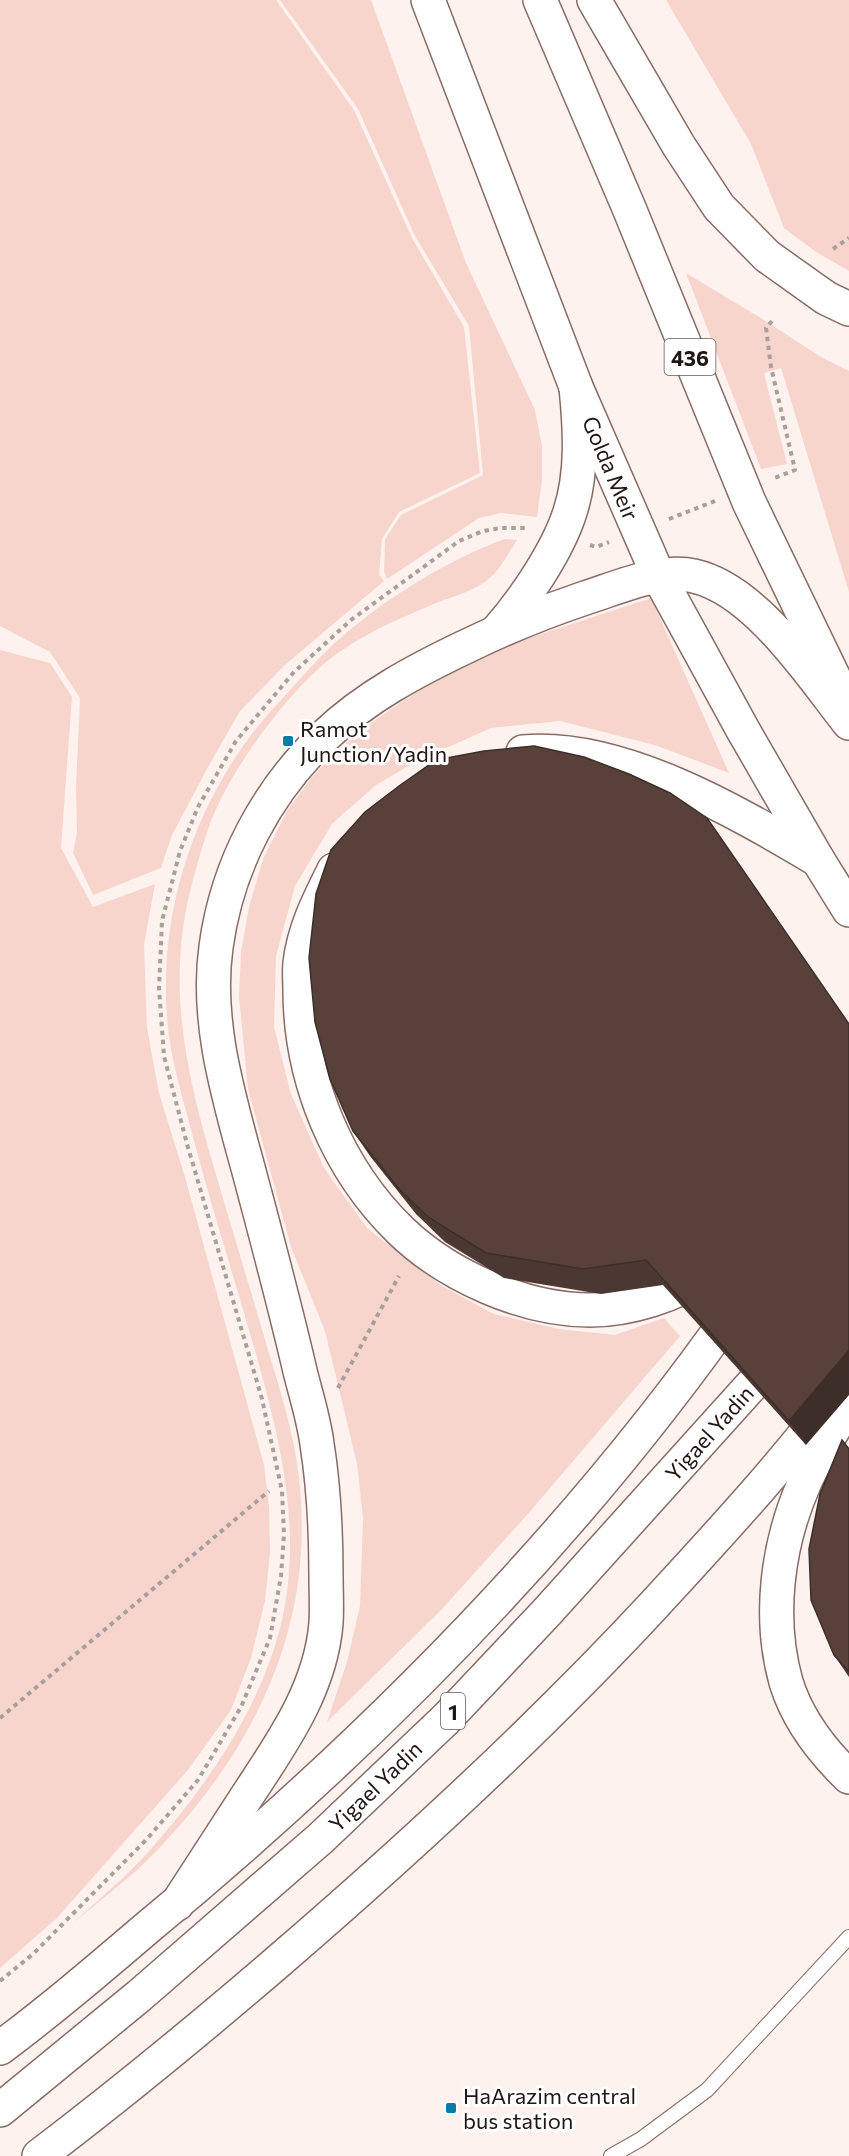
<svg xmlns="http://www.w3.org/2000/svg" width="849" height="2156" viewBox="0 0 849 2156" font-family="Commissioner,sans-serif">
	<rect width="100%" height="100%" fill="#fef2ef"/>
	<g fill="#f8d5cc">
		<polygon points="0,0 276,0 354,110 412,238 464,327 480,473 399,512 382,539 379,574 384,581 285,665 240,711 208,767 172,835 161,868 93,895 73,853 77,832 76,786 80,698 50,652 0,626"/>
		<polygon points="280,0 371,0 466,263 535,410 542,446 542,480 537,517 501,513 479,518 387,579 384,572 385,539 401,515 483,475 469,326 415,236 358,109"/>
		<polygon points="666,0 849,0 849,271 816,252 784,228 751,144"/>
		<polygon points="686,273 764,320 821,357 849,371 849,592 781,368 764,373 787,464 761,469"/>
		<path d="M 504,539 L 517,540 C 510,551 503,564 494,574 C 479,590 457,595 436,603 C 419,610 401,618 384,626 C 370,633 354,642 341,651 C 298,679 241,756 219,803 C 207,827 200,855 193,880 C 164,986 187,1076 217,1178 C 233,1233 250,1288 266,1343 C 279,1387 294,1432 299,1478 C 314,1607 269,1720 187,1817 C 169,1838 151,1858 130,1876 C 112,1892 92,1907 73,1923 C 99,1899 127,1876 150,1850 C 209,1783 261,1708 282,1620 C 301,1535 283,1453 261,1372 C 239,1293 214,1216 193,1137 C 183,1098 170,1059 167,1018 C 158,902 201,783 282,699 C 300,679 318,658 338,640 C 386,598 444,562 504,539 Z"/>
		<polygon points="651,598 729,773 655,745 560,721 491,728 417,761 376,785 332,824 295,886 276,956 274,1027 291,1094 324,1168 367,1228 442,1286 494,1314 559,1329 615,1335 664,1318 680,1336 527,1515 442,1609 327,1722 347,1662 360,1606 363,1518 357,1464 325,1331 291,1247 248,1089 239,997 241,952 249,907 263,859 287,811 312,777 339,749 374,721 428,684 504,646"/>
		<polygon points="0,650 50,663 72,697 61,848 93,907 155,884 144,945 147,1028 159,1093 185,1177 264,1465 269,1506 270,1553 265,1601 251,1658 231,1710 188,1770 57,1918 0,1968"/>
	</g>
	<g fill="none" stroke-linecap="round" stroke-linejoin="round">
		<g stroke="#866c65" stroke-width="16">
			<polyline id="service" points="611,2156 641,2139 707,2090 849,1937"/>
		</g>
		<g stroke="#866c65" stroke-width="36">
			<g id="primary">
				<polyline points="428,0 576,387 658,575 743,730 818,860 849,910"/>
				<polyline points="540,0 629,208 749,502 849,709"/>
			</g>
		</g>
		<g stroke="#866c65" stroke-width="36">
			<g id="trunk">
				<polyline points="594,0 679,146 719,207 767,256 826,298 849,309"/>
				<path d="M 497,631 C 524,601 558,550 570,512 C 583,473 580,427 576,387"/>
				<path d="M 523,752 C 620,743 737,812 818,860"/>
				<path d="M 334,870 C 319,900 304,929 300,963 C 299,972 300,981 300,990 C 300,1079 337,1169 401,1231 C 448,1276 524,1310 590,1310 C 630,1310 675,1295 710,1273"/>
				<path d="M 844,1412 C 830,1435 815,1459 804,1484 C 777,1545 768,1618 786,1682 C 797,1718 822,1751 849,1777"/>
				<path d="M 177,1904 C 201,1867 225,1830 249,1793 C 284,1740 321,1687 326,1623 C 327,1608 326,1591 326,1576 C 326,1532 324,1488 317,1444 C 314,1420 306,1395 300,1371 C 285,1306 268,1243 251,1179 C 231,1104 205,1025 216,947 C 227,865 267,790 327,734 C 366,697 415,671 463,648 C 502,629 543,612 585,598 C 617,588 661,568 694,576 C 756,590 811,675 849,723"/>
				<path d="M 0,2048 C 51,2010 99,1969 147,1928 C 368,1745 573,1540 738,1304"/>
				<polyline points="0,2110 139,1996 321,1838 446,1719 547,1612 768,1367 781,1350"/>
				<path d="M 39,2156 C 122,2093 202,2027 281,1959 C 411,1847 537,1731 654,1605 C 722,1531 790,1458 849,1377"/>
			</g>
		</g>
		<g stroke="#aa9f9c" stroke-width="4" stroke-dasharray="4.5 4.5" stroke-linecap="butt">
			<polyline points="833,249 849,238"/>
			<polyline points="772,321 766,328 771,367 795,470 772,479"/>
			<polyline points="669,519 715,501"/>
			<polyline points="590,545 596,547 609,542"/>
			<polyline points="338,1388 399,1276"/>
			<polyline points="0,1718 269,1491"/>
			<polyline points="0,1981 33,1954 146,1840 198,1780 241,1707 270,1638 281,1576 284,1535 282,1491 262,1399 187,1144 164,1056 159,988 162,921 180,851 198,807 236,741 294,672 351,620 459,541 483,531 500,528 529,528"/>
		</g>
		<use href="#service" stroke="#fff" stroke-width="14"/>
		<use href="#primary" stroke="#fff" stroke-width="33"/>
		<use href="#trunk" stroke="#fff" stroke-width="33"/>
	</g>
	<g fill="#4c3833">
		<polygon points="584,757 806,1445 663,1285 601,1294 504,1278 445,1242 416,1214 370,1156 353,1131"/>
		<polygon points="849,1449 849,1677 834,1655"/>
	</g>
	<polygon fill="#3e2e29" points="849,1350 849,1395 806,1445 789,1421"/>
	<g fill="#58413b" stroke="#3e2e29" stroke-width="1.5">
		<polygon points="534,746 584,757 629,774 670,793 707,818 849,1024 849,1350 789,1421 646,1260 583,1269 486,1253 428,1217 399,1189 353,1131 330,1079 315,1022 309,958 316,894 331,850 365,812 399,786 436,760 484,751"/>
		<polygon points="842,1440 849,1449 849,1672 834,1655 811,1600 809,1549 820,1494"/>
	</g>
	<g fill="#087da5" stroke="#fff" stroke-width="2">
		<rect x="282" y="735" width="12" height="12" rx="3"/>
		<rect x="445" y="2102" width="12" height="12" rx="3"/>
	</g>
	<g text-anchor="middle" dominant-baseline="central" stroke-width="6" stroke-linejoin="round" paint-order="stroke">
		<g fill="#fff" stroke="#635c5a" stroke-width="1.5">
			<rect x="664.5" y="339" width="51" height="36" rx="4.5"/>
			<rect x="441" y="1693" width="24" height="36" rx="4.5"/>
		</g>
		<g font-size="21" font-weight="bold" fill="#201614">
			<text x="690" y="357">436</text>
			<text x="453" y="1711">1</text>
		</g>
		<g font-size="22" fill="#201614" stroke="#fff">
			<text transform="translate(611 468) rotate(67)">Golda Meir</text>
			<text transform="translate(709 1433) rotate(-48)">Yigael Yadin</text>
			<text transform="translate(375 1786) rotate(-44)">Yigael Yadin</text>
		</g>
		<g font-size="22" fill="#201614" stroke="#fff" text-anchor="start">
			<text x="300" y="728">Ramot<tspan x="300" dy="25">Junction/Yadin</tspan></text>
			<text x="463" y="2095">HaArazim central<tspan x="463" dy="25">bus station</tspan></text>
		</g>
	</g>
</svg>
